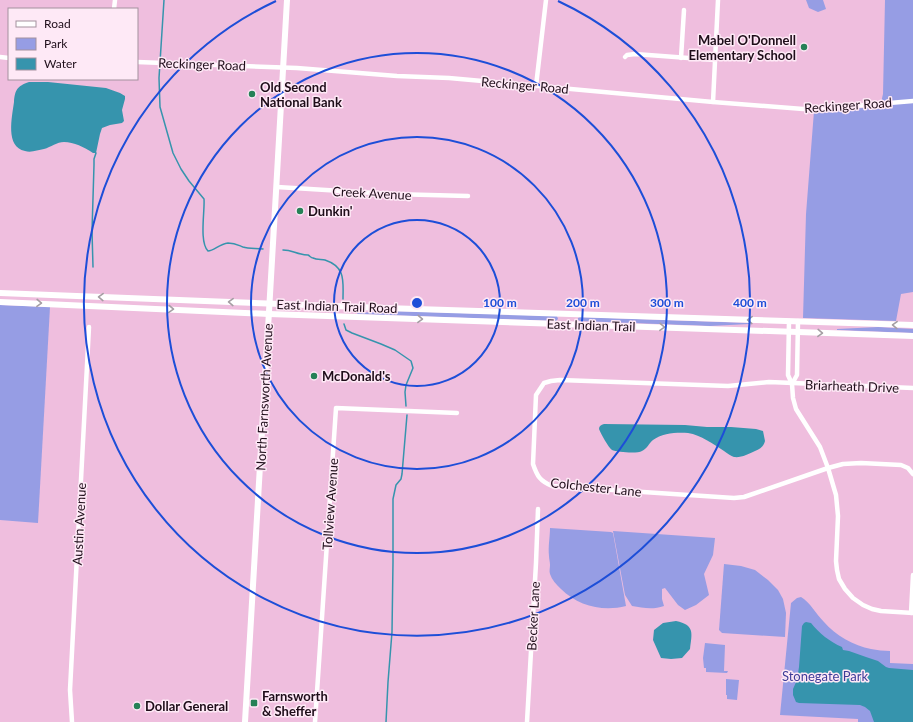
<svg xmlns="http://www.w3.org/2000/svg" width="913" height="722" viewBox="0 0 913 722" font-family="Lato,sans-serif">
	<rect width="100%" height="100%" fill="#efbede"/>
	<g fill="#969de4">
		<polygon points="806,0 823,0 826,9 818,12 809,8"/>
		<polygon points="885,0 913,0 913,292 901,294 896,321 803,318 806,214 814,111 880,107 883,94"/>
		<polygon points="0,305 50,307 38,523 0,520"/>
		<polygon points="393,311 557,316 558,319 556,321 357,314 357,313"/>
		<polygon points="580,317 749,323 749,324 710,326 580,321 578,320 578,318"/>
		<polygon points="878,327 913,329 913,333 837,330 837,329"/>
		<path d="M 550,528 L 611,532 L 613,533 L 626,606 C 603,612 578,606 561,589 C 556,584 552,580 550,574 C 549,571 550,568 550,565 C 550,562 549,559 549,556 C 548,546 550,537 550,528 Z"/>
		<path d="M 613,531 L 715,538 L 713,555 L 704,574 L 709,595 L 696,605 L 685,610 L 678,605 L 665,588 L 662,589 L 662,599 L 664,606 C 653,610 643,608 632,606 L 625,595 Z"/>
		<polygon points="724,564 741,566 755,570 768,580 778,590 783,599 786,613 785,637 722,633 719,630"/>
		<path d="M 801,597 C 810,602 816,614 824,622 C 835,635 854,646 871,649 C 877,650 884,651 890,651 L 890,663 L 913,664 L 913,722 L 858,722 L 858,719 L 780,715 L 791,603 L 797,598 Z"/>
		<polygon points="705,643 725,645 724,671 728,671 727,673 706,672 706,668 704,668 703,658"/>
		<polygon points="726,679 739,680 737,700 727,699 727,695 726,695"/>
	</g>
	<g fill="#3694ad">
		<path d="M 29,82 L 48,82 L 106,88 L 120,93 L 125,96 L 125,99 L 122,110 L 124,121 L 122,123 L 110,125 L 102,128 L 100,134 L 96,153 L 93,153 C 84,147 74,142 64,142 C 57,142 51,147 44,149 C 38,150 31,153 25,151 C 5,147 12,117 14,102 C 15,90 17,86 29,82 Z"/>
		<path d="M 604,424 L 685,425 L 707,427 L 731,427 L 756,429 L 763,431 L 765,441 C 764,446 760,449 755,451 C 749,454 741,458 734,457 C 731,456 727,453 724,451 C 713,444 701,435 688,433 C 678,432 662,433 653,440 C 649,443 647,449 642,451 C 637,454 617,452 612,450 C 608,447 601,434 599,429 C 599,426 601,425 604,424 Z"/>
		<path d="M 676,621 C 695,625 692,633 690,649 L 682,658 L 671,659 L 661,658 L 653,640 L 654,630 L 663,623 Z"/>
		<path d="M 806,622 L 811,623 C 819,633 830,642 842,647 L 843,650 L 849,651 L 866,657 L 878,661 L 886,667 L 889,668 L 913,670 L 913,722 L 874,722 L 870,711 L 865,707 L 860,705 L 799,703 L 796,702 L 793,695 L 793,689 L 797,680 L 799,667 L 802,626 L 804,623 Z"/>
	</g>
	<g fill="none" stroke-linecap="round" stroke-linejoin="round">
		<g stroke="#3694ad" stroke-width="1.5">
			<path d="M 164,0 L 159,78 L 160,107 L 173,153 L 181,169 L 189,181 L 204,199 C 205,211 199,242 208,251 C 214,251 219,244 228,243 C 235,243 238,245 243,247 C 249,249 257,248 263,249"/>
			<path d="M 283,250 C 291,250 295,253 301,254 C 304,255 306,255 308,255 C 310,256 311,258 313,258 C 317,260 322,259 325,260 C 346,267 343,281 343,299"/>
			<polyline points="93,267 92,231 94,165 94,159 96,153"/>
			<polyline points="344,324 346,330 352,333 381,344 395,350 411,361 413,368 406,385 405,392 406,406"/>
			<polyline points="386,722 388,682 392,632 393,562 393,499 396,485 401,479 402,474 407,415"/>
		</g>
		<g stroke="#fff" stroke-width="4.5">
			<polyline points="114,9 115,0"/>
			<polyline points="0,57 9,58"/>
			<polyline points="625,57 627,55 635,54 715,60"/>
			<polyline points="681,58 684,10"/>
			<polyline points="137,62 297,68 397,76 449,78 713,102 803,109 830,108 913,101"/>
			<polyline points="536,86 546,0"/>
			<polyline points="713,102 718,0"/>
			<polyline points="277,187 391,194 468,196"/>
			<polyline points="789,321 788,375 792,384 793,398 796,409 820,447 828,468 836,495 838,516 836,561 837,570 839,579 845,589 853,598 863,605 872,609 881,611 913,613"/>
			<polyline points="792,384 797,375 798,321"/>
			<path d="M 913,388 L 769,382 L 728,386 L 560,380 L 551,381 L 544,383 L 536,395 L 533,464 C 537,476 540,481 552,486 L 734,498 L 744,497 L 828,468 L 843,464 L 861,463 L 901,465 L 908,468 L 913,474"/>
			<polyline points="911,613 913,575"/>
			<polyline points="72,722 70,690 89,327"/>
			<polyline points="315,722 336,408 457,413"/>
			<polyline points="527,722 536,563 538,509"/>
		</g>
		<g stroke="#fff" stroke-width="6">
			<polyline points="0,293 385,308 913,325"/>
			<polyline points="0,302 269,314 913,336"/>
			<polyline points="245,722 275,209 287,0"/>
		</g>
	</g>
	<defs><path id="oneway-chevron" d="M-2-3.5L2.5 0L-2 3.5" fill="none" stroke-width="1.6" stroke-linecap="round" stroke-linejoin="round"/></defs>
	<g stroke="#a59ea3">
		<use href="#oneway-chevron" transform="translate(101 297) rotate(-178)"/>
		<use href="#oneway-chevron" transform="translate(231 302) rotate(-178)"/>
		<use href="#oneway-chevron" transform="translate(39 303) rotate(2)"/>
		<use href="#oneway-chevron" transform="translate(171 309) rotate(3)"/>
		<use href="#oneway-chevron" transform="translate(420 319) rotate(2)"/>
		<use href="#oneway-chevron" transform="translate(750 320) rotate(-178)"/>
		<use href="#oneway-chevron" transform="translate(895 325) rotate(-178)"/>
		<use href="#oneway-chevron" transform="translate(662 327) rotate(2)"/>
		<use href="#oneway-chevron" transform="translate(820 333) rotate(2)"/>
	</g>
	<g fill="none" stroke="#1d4ed8" stroke-width="2">
		<circle cx="417" cy="303" r="83"/>
		<circle cx="417" cy="303" r="166"/>
		<circle cx="417" cy="303" r="250"/>
		<path d="M558 1A333 333 0 1 1 276 1"/>
	</g>
	<g fill="#268157" stroke="#fee9f6" stroke-width="1.5">
		<circle cx="804" cy="47" r="4"/>
		<circle cx="252" cy="94" r="4"/>
		<circle cx="300" cy="211" r="4"/>
		<circle cx="314" cy="376" r="4"/>
		<rect x="250" y="699" width="8" height="8" rx="2"/>
		<circle cx="137" cy="706" r="4"/>
	</g>
	<g text-anchor="middle" dominant-baseline="central" stroke-width="3" stroke-linejoin="round" paint-order="stroke">
		<g font-size="13" font-weight="bold" fill="#1e0d19" stroke="#fee9f6" text-anchor="start">
			<text x="796" y="40" text-anchor="end">Mabel O'Donnell<tspan x="796" dy="15">Elementary School</tspan></text>
			<text x="260" y="87">Old Second<tspan x="260" dy="15">National Bank</tspan></text>
			<text x="308" y="211">Dunkin'</text>
			<text x="322" y="376">McDonald's</text>
			<text x="262" y="696">Farnsworth<tspan x="262" dy="15">&amp; Sheffer</tspan></text>
			<text x="145" y="706">Dollar General</text>
		</g>
		<g font-size="13" fill="#1e0d19" stroke="#fee9f6">
			<text transform="translate(202 64) rotate(2)">Reckinger Road</text>
			<text transform="translate(525 85) rotate(5)">Reckinger Road</text>
			<text transform="translate(848 105) rotate(-4)">Reckinger Road</text>
			<text transform="translate(372 193) rotate(3)">Creek Avenue</text>
			<text transform="translate(337 306) rotate(2)">East Indian Trail Road</text>
			<text transform="translate(591 325) rotate(2)">East Indian Trail</text>
			<text transform="translate(852 386) rotate(2)">Briarheath Drive</text>
			<text transform="translate(264 397) rotate(-87)">North Farnsworth Avenue</text>
			<text transform="translate(596 487) rotate(6)">Colchester Lane</text>
			<text transform="translate(330 504) rotate(-86)">Tollview Avenue</text>
			<text transform="translate(79 524) rotate(-87)">Austin Avenue</text>
			<text transform="translate(533 616) rotate(-87)">Becker Lane</text>
		</g>
		<g font-size="13" fill="#3e3c98" stroke="#fee9f6">
			<text x="825" y="676">Stonegate Park</text>
		</g>
	</g>
	<circle cx="417" cy="303" r="6" fill="#1d4ed8" stroke="#fee9f6" stroke-width="2"/>
	<g font-size="12" text-anchor="middle" font-weight="bold" fill="#1d4ed8" stroke="#fee9f6" stroke-width="3" stroke-linejoin="round" paint-order="stroke">
		<text x="500" y="307">100 m</text>
		<text x="583" y="307">200 m</text>
		<text x="667" y="307">300 m</text>
		<text x="750" y="307">400 m</text>
	</g>
	<rect x="8" y="8" width="130" height="72" fill="#fee9f6" stroke="#a4919e"/>
	<rect x="16" y="21" width="20" height="6" fill="#ffffff" stroke="#a4919e"/>
	<text x="44" y="28" font-size="12" fill="#1e0d19">Road</text>
	<rect x="16" y="38" width="20" height="12" fill="#969de4" stroke="#a4919e"/>
	<text x="44" y="48" font-size="12" fill="#1e0d19">Park</text>
	<rect x="16" y="58" width="20" height="12" fill="#3694ad" stroke="#a4919e"/>
	<text x="44" y="68" font-size="12" fill="#1e0d19">Water</text>
</svg>
